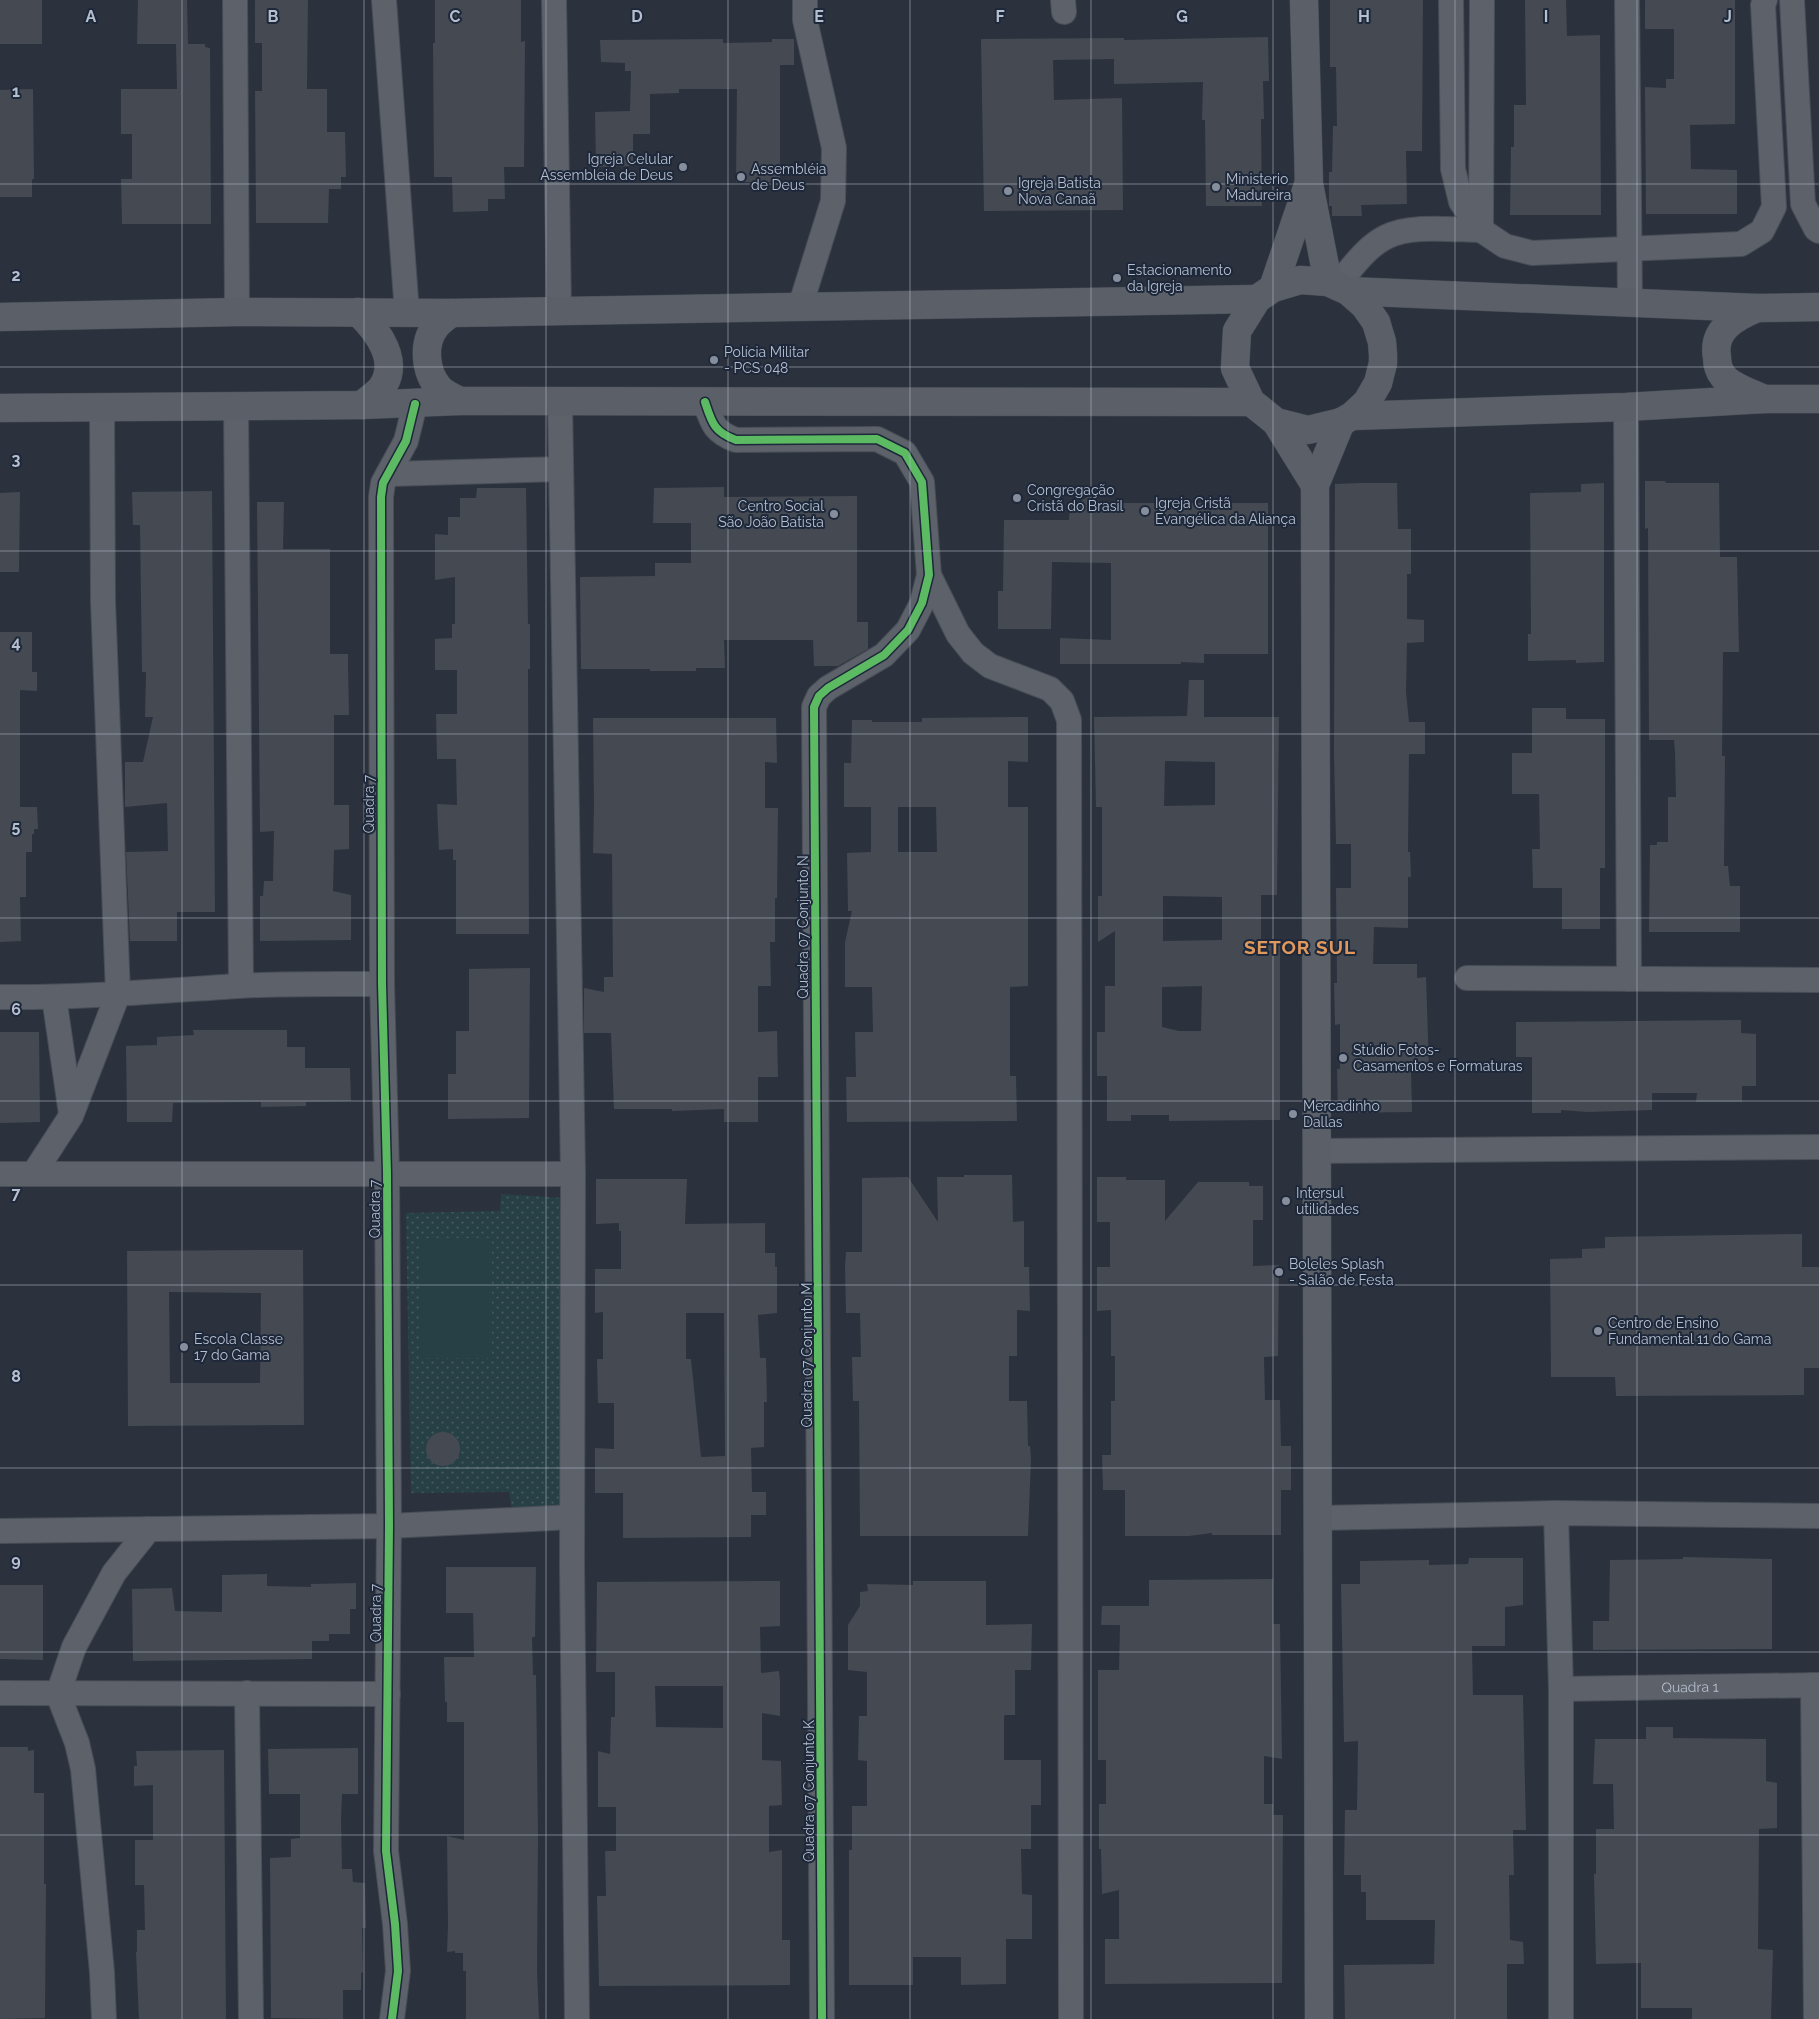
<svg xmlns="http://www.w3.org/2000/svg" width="1819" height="2019" viewBox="0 0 1819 2019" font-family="Raleway,sans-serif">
	<defs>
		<pattern id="green-dots" width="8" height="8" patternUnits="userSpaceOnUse" patternTransform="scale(1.25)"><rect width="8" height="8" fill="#274045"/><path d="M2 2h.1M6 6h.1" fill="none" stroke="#445a5f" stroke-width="1.8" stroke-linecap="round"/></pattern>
	</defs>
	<rect width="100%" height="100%" fill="#2c323d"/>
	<polygon fill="url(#green-dots)" points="501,1194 564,1198 565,1510 513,1517 509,1492 411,1493 406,1213 500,1211"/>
	<polygon fill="#274045" points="421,1238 492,1238 492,1358 420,1358"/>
	<g fill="#444952" fill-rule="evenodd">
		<rect x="0" y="0" width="42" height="44"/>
		<polygon points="138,0 187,0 188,44 137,44"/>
		<polygon points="255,0 308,0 307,89 327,89 327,132 345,132 346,177 341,177 341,189 329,189 328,223 256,223 255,91 262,91 262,43 255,43"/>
		<polygon points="435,0 521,0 521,42 525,41 524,167 504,167 505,199 488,199 488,211 453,212 452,177 434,177 433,43 435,43"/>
		<polygon points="1330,0 1423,0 1422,151 1406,151 1407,204 1361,205 1362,216 1332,216 1332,206 1329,206 1329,172 1332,172 1333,126 1337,126 1336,67 1330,67"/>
		<polygon points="1525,0 1566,0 1567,36 1600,35 1601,215 1510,215 1511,147 1514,147 1514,105 1526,105"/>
		<polygon points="1645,0 1735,0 1735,124 1690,125 1691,169 1737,170 1737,214 1646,214 1645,87 1666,88 1666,79 1674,79 1674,29 1645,29"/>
		<polygon points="1268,37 1269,81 1263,81 1264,119 1261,119 1262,206 1206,206 1205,120 1202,120 1203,82 1114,84 1114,59 1053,60 1054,100 1122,98 1123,210 984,211 981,39 1124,38 1124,40"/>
		<polygon points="723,39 723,43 772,42 772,39 794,39 794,65 780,65 780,180 776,180 776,182 736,182 737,89 679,89 679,93 650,94 650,134 633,134 633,166 596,167 595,112 630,111 631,71 625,71 625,63 601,62 600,40"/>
		<polygon points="176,44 205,44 205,47 210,48 211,224 122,224 121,179 132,179 132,134 121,134 121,89 177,89"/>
		<polygon points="33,89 34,179 32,179 32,197 0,197 0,90"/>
		<polygon points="1645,481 1665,481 1666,483 1719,483 1720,557 1737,557 1739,652 1723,652 1722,756 1725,756 1724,866 1728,866 1730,886 1740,886 1740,932 1649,932 1650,845 1657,845 1657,842 1668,842 1668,797 1676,797 1675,752 1674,740 1649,740 1648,528 1645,529"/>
		<polygon points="1361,483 1397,483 1398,529 1411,529 1411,574 1407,574 1407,619 1424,620 1424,642 1407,643 1406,692 1409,722 1425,722 1425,754 1409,754 1408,852 1410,852 1411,877 1408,877 1408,928 1374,927 1373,964 1417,964 1417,978 1426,977 1429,1068 1411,1070 1412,1112 1338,1113 1337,1069 1340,1069 1340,1024 1335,1025 1334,983 1337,983 1336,888 1351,888 1351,844 1336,844 1334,755 1335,484"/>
		<polygon points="1604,483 1604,662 1576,663 1576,660 1528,661 1528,634 1531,634 1530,493 1581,492 1581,484"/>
		<polygon points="724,487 724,497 857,496 857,622 868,622 868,649 838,666 814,666 813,640 724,640 725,668 696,668 696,671 650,671 650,669 581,669 580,577 655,576 655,563 691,563 691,523 653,523 654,488"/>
		<polygon points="477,488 526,488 528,624 530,624 530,669 528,669 529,934 456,934 456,860 453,860 453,849 439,850 437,804 457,805 456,759 437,759 436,714 457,714 457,670 435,670 435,639 452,638 452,624 455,624 455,577 435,580 435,534 448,535 448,517 460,517 460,498 476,498"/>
		<polygon points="212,491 215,912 177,912 177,941 130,941 126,852 168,851 167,803 125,807 125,762 143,762 153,717 145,717 146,672 142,672 140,525 133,525 132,492"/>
		<polygon points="20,492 19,572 0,572 0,493"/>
		<polygon points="1089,496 1102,503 1268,503 1268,654 1204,654 1204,663 1181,662 1181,664 1060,664 1060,638 1111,640 1111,563 1052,562 1051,629 998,629 998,591 1003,591 1004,520 1069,520 1070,503 1078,503"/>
		<polygon points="257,502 284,502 283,549 330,549 330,654 348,654 348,666 349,715 334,715 334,805 349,805 349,849 334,850 333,891 351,895 351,940 260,941 260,896 263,896 264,881 273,881 274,831 260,832"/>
		<polygon points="0,632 32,632 32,672 37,672 37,691 20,690 20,807 37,807 38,829 34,829 34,834 32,834 32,852 26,852 26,897 20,897 21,941 0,942"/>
		<path d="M 1189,680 L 1204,680 L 1204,717 L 1279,717 L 1277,895 L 1261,895 L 1261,939 L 1280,941 L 1280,1120 L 1169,1121 L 1169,1115 L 1131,1115 L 1131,1121 L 1107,1121 L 1107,1076 L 1097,1076 L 1097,1032 L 1105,1032 L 1105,986 L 1115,986 L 1115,931 L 1098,942 L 1098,896 L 1102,896 L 1102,807 L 1096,807 L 1094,717 L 1187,716 ZM 1165,761 L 1215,762 L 1215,805 L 1164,806 ZM 1163,896 L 1222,897 L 1222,940 L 1163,941 ZM 1202,986 L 1201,1031 L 1179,1031 L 1162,1027 L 1162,987 Z"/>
		<polygon points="1532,708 1566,708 1566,719 1605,719 1605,868 1600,868 1600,929 1562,929 1562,888 1533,888 1532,849 1540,849 1539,794 1512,794 1512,753 1532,753"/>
		<path d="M 1028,717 L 1028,762 L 1008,761 L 1008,807 L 1028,807 L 1028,986 L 1010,987 L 1010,1076 L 1016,1076 L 1017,1121 L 847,1122 L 846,1077 L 856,1077 L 855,1032 L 873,1032 L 872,987 L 845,987 L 845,942 L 852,911 L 848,911 L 847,853 L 871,852 L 871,807 L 844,807 L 844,763 L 851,763 L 852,720 L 872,720 L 872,722 L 922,722 L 922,718 ZM 898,807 L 936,807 L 937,852 L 898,852 Z"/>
		<polygon points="593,718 776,718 777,763 765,762 765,808 778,808 777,898 775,898 775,942 770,942 771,986 758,986 758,1032 777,1031 778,1077 758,1077 758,1122 724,1122 724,1109 672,1111 672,1109 614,1109 611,1033 584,1033 584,988 604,992 604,977 613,977 612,854 593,853 594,807"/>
		<polygon points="530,968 529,1118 448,1119 448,1074 456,1074 456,1031 469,1031 469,969"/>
		<polygon points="1741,1020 1741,1033 1756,1034 1756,1086 1742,1086 1742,1102 1696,1102 1697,1093 1652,1093 1652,1110 1588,1112 1561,1110 1561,1113 1532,1113 1532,1057 1516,1057 1516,1022"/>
		<polygon points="193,1030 287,1030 287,1047 305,1047 305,1068 350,1068 351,1101 306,1102 306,1106 261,1107 261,1102 173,1103 172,1122 127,1122 126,1046 157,1045 157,1037 194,1035"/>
		<polygon points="0,1032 39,1032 40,1122 0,1123"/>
		<polygon points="964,1175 1012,1175 1013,1222 1024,1221 1024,1267 1029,1267 1030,1311 1017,1310 1017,1356 1009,1356 1009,1401 1027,1401 1028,1446 1030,1446 1031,1458 1028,1536 860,1536 859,1401 853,1401 852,1357 861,1357 860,1313 846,1313 845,1267 846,1252 862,1252 862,1178 908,1177 938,1222 937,1177 964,1177"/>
		<polygon points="1097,1177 1126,1177 1126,1180 1165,1180 1165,1221 1198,1182 1249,1182 1249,1186 1263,1186 1263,1220 1253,1220 1253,1266 1279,1265 1278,1356 1264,1357 1265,1400 1280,1400 1281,1446 1291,1446 1291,1490 1281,1490 1281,1535 1212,1535 1212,1533 1189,1536 1125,1536 1125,1490 1103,1490 1102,1455 1111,1455 1111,1401 1115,1401 1115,1356 1111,1356 1111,1310 1097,1311 1097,1267 1110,1267 1110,1222 1097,1222"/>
		<path d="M 596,1179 L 687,1179 L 685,1224 L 765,1223 L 765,1253 L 775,1253 L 775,1267 L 777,1267 L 777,1313 L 758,1315 L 760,1358 L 766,1358 L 767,1402 L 764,1402 L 764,1447 L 751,1448 L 752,1492 L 766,1492 L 766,1515 L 751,1515 L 751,1537 L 623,1538 L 623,1493 L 595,1493 L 595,1448 L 614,1449 L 614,1403 L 598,1403 L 597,1359 L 603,1359 L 603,1312 L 595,1313 L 595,1269 L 621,1269 L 621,1231 L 619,1231 L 619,1223 L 596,1224 ZM 686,1313 L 724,1313 L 725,1456 L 701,1457 L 691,1359 L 686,1359 Z"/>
		<polygon points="1802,1234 1802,1267 1819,1267 1819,1368 1804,1368 1804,1395 1616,1396 1615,1377 1551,1377 1550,1259 1582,1258 1582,1249 1605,1248 1605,1237"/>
		<path d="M 271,1250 L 303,1250 L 304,1425 L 128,1426 L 127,1251 ZM 169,1292 L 261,1293 L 260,1383 L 170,1383 Z"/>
		<circle cx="443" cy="1449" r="17"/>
		<polygon points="1683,1557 1772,1559 1772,1649 1593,1650 1593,1621 1609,1621 1610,1560 1683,1559"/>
		<polygon points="1469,1558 1523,1558 1523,1605 1505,1607 1505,1646 1472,1646 1473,1695 1523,1695 1526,1830 1513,1830 1514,1875 1509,1875 1510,1940 1523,1942 1524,1964 1507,1964 1507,2019 1345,2019 1344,1965 1434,1964 1435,1920 1366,1920 1366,1892 1361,1892 1361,1875 1344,1875 1345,1810 1357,1810 1358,1741 1344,1742 1341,1584 1360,1584 1360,1561 1429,1560 1429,1565 1468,1564"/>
		<polygon points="446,1567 536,1567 535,1637 532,1637 533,1675 536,1675 538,1836 537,1970 539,2019 466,2019 466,1971 463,1971 463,1953 455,1953 455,1951 447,1952 448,1926 447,1836 464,1840 464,1722 447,1722 447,1702 445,1702 444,1657 474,1657 473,1613 446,1613"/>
		<polygon points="267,1574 267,1586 311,1587 311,1584 356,1583 356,1609 350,1609 350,1634 329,1634 329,1641 312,1641 312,1659 133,1661 132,1589 172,1588 175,1611 222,1612 222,1575"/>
		<polygon points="1273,1579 1273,1624 1280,1624 1282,1759 1264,1756 1264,1804 1273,1804 1273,1815 1283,1815 1282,1983 1105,1984 1105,1939 1119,1939 1119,1890 1102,1894 1101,1849 1099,1849 1099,1804 1106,1804 1106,1760 1098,1760 1098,1670 1119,1670 1120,1625 1101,1625 1102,1606 1149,1606 1149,1580"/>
		<path d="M 780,1581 L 780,1626 L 760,1627 L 761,1673 L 779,1671 L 780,1681 L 780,1716 L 762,1713 L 762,1760 L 781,1761 L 782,1805 L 769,1806 L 769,1852 L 782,1850 L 782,1940 L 790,1940 L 790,1985 L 599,1986 L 597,1896 L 606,1896 L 605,1851 L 616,1851 L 616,1807 L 598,1807 L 598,1751 L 610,1754 L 611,1717 L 615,1717 L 615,1672 L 596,1672 L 597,1582 ZM 655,1686 L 723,1686 L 723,1728 L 656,1727 Z"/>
		<polygon points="913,1581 986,1581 986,1625 1032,1624 1031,1670 1015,1670 1015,1715 1005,1715 1004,1716 1004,1760 1041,1760 1041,1805 1031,1805 1031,1849 1021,1849 1022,1894 1032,1895 1032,1939 1006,1939 1006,1984 961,1985 961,1957 913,1957 913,1985 849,1985 849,1850 852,1850 852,1806 867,1806 867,1761 858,1760 859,1716 867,1716 867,1672 848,1670 848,1625 860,1606 860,1592 868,1591 867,1584 913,1585"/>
		<polygon points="0,1585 43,1585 43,1660 0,1659"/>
		<polygon points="1646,1727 1673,1727 1673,1738 1766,1739 1766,1781 1777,1783 1777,1828 1759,1829 1758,1949 1773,1950 1771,2019 1692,2019 1692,2008 1641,2008 1641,1963 1596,1964 1594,1874 1596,1874 1596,1829 1614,1829 1613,1784 1593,1784 1595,1739 1646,1739"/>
		<polygon points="0,1747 28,1747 28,1751 34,1750 34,1793 44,1793 44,1884 46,1884 45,2018 0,2019"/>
		<polygon points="358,1748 358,1794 342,1794 341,1819 342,1869 352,1869 353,1882 365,1883 366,1928 362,1928 363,1972 361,1973 361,1990 343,1990 343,2019 271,2018 270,1858 291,1857 291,1839 300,1838 300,1794 269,1794 268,1749"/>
		<polygon points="224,1750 226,2019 139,2019 136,1952 137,1952 137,1930 145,1930 144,1885 135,1885 135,1840 153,1840 153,1785 134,1786 134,1766 137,1766 136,1751"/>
	</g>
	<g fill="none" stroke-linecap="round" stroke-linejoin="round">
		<g stroke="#484d56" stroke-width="26">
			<g id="street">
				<polyline points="235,0 237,312"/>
				<polyline points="384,0 407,313"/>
				<polyline points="554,0 559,310"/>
				<polyline points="1063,0 1064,12"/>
				<polyline points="1451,0 1453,169 1461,202 1481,230 1505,246 1532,253 1741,244 1762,231 1774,207 1763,5 1765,0"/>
				<polyline points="1627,0 1630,302"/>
				<polyline points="1792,0 1803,204 1816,229 1819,231"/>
				<path d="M 1337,285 C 1352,268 1366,247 1386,237 C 1411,224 1454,230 1481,230 L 1482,0"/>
				<polyline points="800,307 833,201 834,148 805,20 805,0"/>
				<polyline points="560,402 573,1174 572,1566 577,2019"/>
				<path d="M 705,402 C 712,423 714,432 736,440 L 877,439 L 905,453 L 922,482 L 929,575 L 922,603 L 908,630 L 884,655 L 828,688 L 819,696 L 814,707 L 822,2019"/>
				<polyline points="236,405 241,985"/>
				<polyline points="1626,407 1629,979"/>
				<polyline points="390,474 561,469"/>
				<polyline points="929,575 958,634 973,653 990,666 1050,689 1062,701 1069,720 1071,2019"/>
				<polyline points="1467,978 1819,980"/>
				<path d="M 0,997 C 80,998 159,991 238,986 C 286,983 335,984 382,984"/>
				<polyline points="54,997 71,1114"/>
				<polyline points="1316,1151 1819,1147"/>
				<polyline points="34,1173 71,1116 118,994 103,601 102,407"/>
				<polyline points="0,1174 573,1174"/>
				<polyline points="1556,1513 1561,1689 1561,2019"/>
				<polyline points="1318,1518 1556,1513 1819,1516"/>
				<polyline points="0,1531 389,1526 572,1517"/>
				<polyline points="1813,1685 1816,2019"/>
				<path id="s1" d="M 1561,1689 L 1819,1685"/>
				<polyline points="0,1693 388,1694"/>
				<polyline points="247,1693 251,2019"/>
				<polyline points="104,2019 102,1972 83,1769 77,1743 58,1694 74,1647 114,1573 149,1529"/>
				<polyline points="392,2019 398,1971 395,1924 386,1851 389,1526 387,1173 382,984 381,497 383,483 406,441 415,404"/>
			</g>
		</g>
		<g stroke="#484d56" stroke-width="29">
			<g id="secondary">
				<polyline points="1304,0 1309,184 1328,282"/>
				<polyline points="1273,288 1308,185"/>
				<polyline points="1348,291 1364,305 1376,322 1382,342 1383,355 1383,363 1378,383 1367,402 1352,416 1341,422 1308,430 1276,422 1251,402 1235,368 1237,331 1257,299 1273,288 1300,280 1328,282 1348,291 1757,308 1819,307"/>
				<path d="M 1757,308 C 1735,317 1712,330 1717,357 C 1717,363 1719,371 1723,376 C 1731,387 1752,393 1764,399"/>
				<path d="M 358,312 C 378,331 402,363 380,390 C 375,395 368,400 362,405"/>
				<path d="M 451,313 C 446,317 440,321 436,326 C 422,343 425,372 439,388 C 444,394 453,397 459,401"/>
				<polyline points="0,317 237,312 451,313 1257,299"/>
				<polyline points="0,408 362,405 459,401 1251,402"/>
				<polyline points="1352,416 1626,407 1764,399 1819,399"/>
				<polyline points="1276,422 1315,485"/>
				<polyline points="1319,2019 1315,485 1341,422"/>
			</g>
		</g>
		<use href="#street" stroke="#5c616a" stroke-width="24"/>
		<use href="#secondary" stroke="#5b6068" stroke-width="28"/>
		<g stroke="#1d283a" stroke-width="11">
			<g id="cycleway">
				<path d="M 705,402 C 712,423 714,432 736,440 L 877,439 L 905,453 L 922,482 L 929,575 L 922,603 L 908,630 L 884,655 L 828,688 L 819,696 L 814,707 L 822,2019"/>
				<polyline points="392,2019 398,1971 395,1924 386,1851 389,1526 387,1173 382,984 381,497 383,483 406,441 415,404"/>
			</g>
		</g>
		<use href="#cycleway" stroke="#5cba63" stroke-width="8"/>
	</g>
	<path fill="none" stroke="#b6bfce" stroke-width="1" stroke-opacity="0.55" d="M 182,0 L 182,2019M 364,0 L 364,2019M 546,0 L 546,2019M 728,0 L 728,2019M 910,0 L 910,2019M 1091,0 L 1091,2019M 1273,0 L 1273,2019M 1455,0 L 1455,2019M 1637,0 L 1637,2019M 0,184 L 1819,184M 0,367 L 1819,367M 0,551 L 1819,551M 0,734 L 1819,734M 0,918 L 1819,918M 0,1101 L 1819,1101M 0,1285 L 1819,1285M 0,1468 L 1819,1468M 0,1652 L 1819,1652M 0,1835 L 1819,1835"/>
	<g fill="#868e9b" stroke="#1d283a" stroke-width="2">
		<circle cx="683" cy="167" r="5"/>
		<circle cx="741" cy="177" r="5"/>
		<circle cx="1216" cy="187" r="5"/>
		<circle cx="1008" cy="191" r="5"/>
		<circle cx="1117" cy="278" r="5"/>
		<circle cx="714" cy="360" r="5"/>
		<circle cx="1017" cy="498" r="5"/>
		<circle cx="1145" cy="511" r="5"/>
		<circle cx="834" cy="514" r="5"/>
		<circle cx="1343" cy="1058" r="5"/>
		<circle cx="1293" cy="1114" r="5"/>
		<circle cx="1286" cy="1201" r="5"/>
		<circle cx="1279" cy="1272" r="5"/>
		<circle cx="1598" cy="1331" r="5"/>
		<circle cx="184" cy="1347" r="5"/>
	</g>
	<g text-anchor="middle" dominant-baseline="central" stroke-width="4" stroke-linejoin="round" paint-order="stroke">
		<g font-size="14" fill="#b6bfce" stroke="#1d283a" text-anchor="start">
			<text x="673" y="159" text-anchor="end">Igreja Celular<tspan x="673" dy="16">Assembleia de Deus</tspan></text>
			<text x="751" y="169">Assembléia<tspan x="751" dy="16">de Deus</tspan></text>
			<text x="1226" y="179">Ministerio<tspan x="1226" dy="16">Madureira</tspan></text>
			<text x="1018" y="183">Igreja Batista<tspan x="1018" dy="16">Nova Canaã</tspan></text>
			<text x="1127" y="270">Estacionamento<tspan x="1127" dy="16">da Igreja</tspan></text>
			<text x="724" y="352">Polícia Militar<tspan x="724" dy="16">- PCS 048</tspan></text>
			<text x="1027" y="490">Congregação<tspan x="1027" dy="16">Cristã do Brasil</tspan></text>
			<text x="1155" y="503">Igreja Cristã<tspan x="1155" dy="16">Evangélica da Aliança</tspan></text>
			<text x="824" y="506" text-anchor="end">Centro Social<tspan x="824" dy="16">São João Batista</tspan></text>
			<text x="1353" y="1050">Stúdio Fotos-<tspan x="1353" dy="16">Casamentos e Formaturas</tspan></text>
			<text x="1303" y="1106">Mercadinho<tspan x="1303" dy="16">Dallas</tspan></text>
			<text x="1296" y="1193">Intersul<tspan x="1296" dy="16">utilidades</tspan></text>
			<text x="1289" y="1264">Boleles Splash<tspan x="1289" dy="16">- Salão de Festa</tspan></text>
			<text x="1608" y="1323">Centro de Ensino<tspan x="1608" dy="16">Fundamental 11 do Gama</tspan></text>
			<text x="194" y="1339">Escola Classe<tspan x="194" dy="16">17 do Gama</tspan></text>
		</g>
		<g font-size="14" fill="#b6bfce" stroke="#1d283a">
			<text transform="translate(369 804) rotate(-90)">Quadra 7</text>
			<text transform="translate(803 927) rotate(-90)">Quadra 07 Conjunto N</text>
			<text transform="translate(375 1209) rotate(-90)">Quadra 7</text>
			<text transform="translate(807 1355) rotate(-90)">Quadra 07 Conjunto M</text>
			<text transform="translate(376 1613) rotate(-90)">Quadra 7</text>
			<text stroke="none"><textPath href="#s1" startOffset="129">Quadra 1</textPath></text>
			<text transform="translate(809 1791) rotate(-90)">Quadra 07 Conjunto K</text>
		</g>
		<g font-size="19" font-weight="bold" letter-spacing="1" fill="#e1985d" stroke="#1d283a">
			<text x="1300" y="947">SETOR SUL</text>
		</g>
	</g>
	<g font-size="16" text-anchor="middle" font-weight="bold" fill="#b6bfce" stroke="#1d283a" stroke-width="4" stroke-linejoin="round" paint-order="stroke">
		<text x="91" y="22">A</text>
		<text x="273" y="22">B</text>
		<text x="455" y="22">C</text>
		<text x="637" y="22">D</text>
		<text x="819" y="22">E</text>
		<text x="1000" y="22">F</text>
		<text x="1182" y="22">G</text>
		<text x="1364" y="22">H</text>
		<text x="1546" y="22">I</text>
		<text x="1728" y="22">J</text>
		<text x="16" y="97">1</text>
		<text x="16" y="281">2</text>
		<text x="16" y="465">3</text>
		<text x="16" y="648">4</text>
		<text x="16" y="832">5</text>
		<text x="16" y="1015">6</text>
		<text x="16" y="1199">7</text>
		<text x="16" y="1382">8</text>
		<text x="16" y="1566">9</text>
	</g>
</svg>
